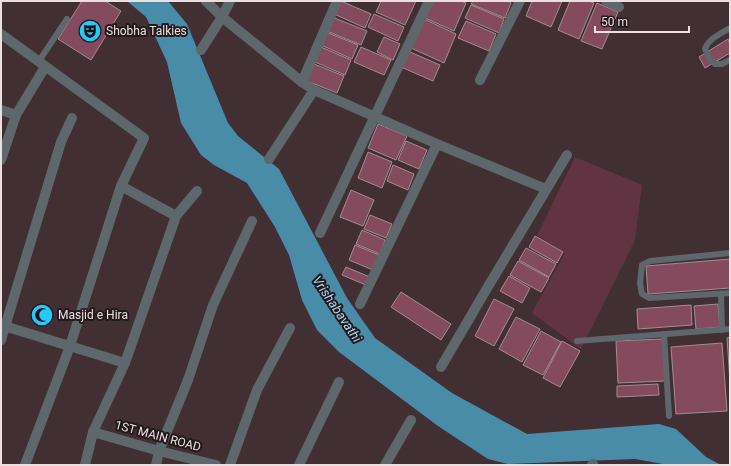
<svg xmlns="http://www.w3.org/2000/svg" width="731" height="466" viewBox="0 0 731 466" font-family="Roboto,sans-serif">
	<rect width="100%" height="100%" fill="#412f34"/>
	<polygon fill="#623443" points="575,157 642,185 635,240 581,349 532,313 565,253 537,236"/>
	<polygon fill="#498ca8" points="127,1 168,1 187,24 228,123 238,136 279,169 347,298 375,338 452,393 527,434 659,424 676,429 706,457 721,465 664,465 663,464 635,459 508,464 488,459 438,426 339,352 317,330 302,300 289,255 275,227 247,183 214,165 201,155 181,123 167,62 146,17"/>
	<g fill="#844b5e" stroke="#a38c92">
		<polygon points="82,1 105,1 121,11 91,60 58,39"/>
		<polygon points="341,1 371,14 365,28 334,14"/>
		<polygon points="381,1 416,1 405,25 376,12"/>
		<polygon points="433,1 461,1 466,3 454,31 425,18"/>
		<polygon points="473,1 508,1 511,3 505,18 471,4"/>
		<polygon points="532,1 562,1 551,27 526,16"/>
		<polygon points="570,1 588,1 594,3 579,39 558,30"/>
		<polygon points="597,3 618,12 602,49 581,41"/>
		<polygon points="471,5 504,19 499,33 465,18"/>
		<polygon points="374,14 404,27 398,41 368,27"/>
		<polygon points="332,17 367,31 361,45 327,31"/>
		<polygon points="424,19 456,34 444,63 411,48"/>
		<polygon points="466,21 496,34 489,51 458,38"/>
		<polygon points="326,32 358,45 352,59 321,45"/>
		<polygon points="384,37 400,44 393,60 377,52"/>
		<polygon points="728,39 730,44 730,53 705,68 699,57"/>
		<polygon points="321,47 351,60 345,75 315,62"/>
		<polygon points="361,47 391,60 384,75 354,62"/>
		<polygon points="408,51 440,65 433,81 401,67"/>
		<polygon points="314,64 344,76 337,93 307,81"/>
		<polygon points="378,124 407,136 396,160 368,148"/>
		<polygon points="406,141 427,150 419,169 398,160"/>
		<polygon points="368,152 392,162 382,188 358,178"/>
		<polygon points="393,165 414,174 408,190 387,181"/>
		<polygon points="351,190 374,200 363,226 340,217"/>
		<polygon points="370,215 392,224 386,238 364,229"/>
		<polygon points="362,230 385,240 380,254 356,244"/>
		<polygon points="535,236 563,252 557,263 529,247"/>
		<polygon points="355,245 379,255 373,270 349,260"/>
		<polygon points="526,248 556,264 549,277 519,260"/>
		<polygon points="730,259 730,288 648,294 646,266"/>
		<polygon points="518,261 549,278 541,292 510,275"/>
		<polygon points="346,267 370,277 366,285 342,275"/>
		<polygon points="509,276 530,288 522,303 500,291"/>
		<polygon points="401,292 451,324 441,340 391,307"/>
		<polygon points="494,299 514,309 494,346 475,336"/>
		<polygon points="718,304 720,327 696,329 694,306"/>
		<polygon points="691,305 692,325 638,329 637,309"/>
		<polygon points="516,317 540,329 522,362 499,349"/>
		<polygon points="541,331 561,342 543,375 523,365"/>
		<polygon points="730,337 730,382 727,338"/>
		<polygon points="663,339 665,381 618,383 616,341"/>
		<polygon points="562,341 580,351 560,387 543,378"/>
		<polygon points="722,343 727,411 676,414 671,347"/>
		<polygon points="658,384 659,395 617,397 617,386"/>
	</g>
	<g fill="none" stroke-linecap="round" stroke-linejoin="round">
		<g stroke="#5e676b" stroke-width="6">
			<path d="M 730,28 C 720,34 709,38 705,49 L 710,59 L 715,64 L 722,64 L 730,60"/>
			<polyline points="39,61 67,19"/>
			<polyline points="730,253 650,261 642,265 640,283 642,294 649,298 730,293"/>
			<polyline points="721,294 722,330"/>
			<polyline points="664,334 669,416"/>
			<polyline points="577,341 730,329"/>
		</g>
		<g stroke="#5e676b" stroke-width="10">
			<polyline points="206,1 222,17 302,82"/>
			<polyline points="337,1 302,82 314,90 437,144 360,304"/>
			<polyline points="606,1 619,7"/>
			<polyline points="1,34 144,138 121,186 70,346 25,465"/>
			<polyline points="201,50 222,17 230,1"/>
			<polyline points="480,80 520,1"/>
			<polyline points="1,110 16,115 45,67"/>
			<polyline points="437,144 546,189"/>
			<polyline points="269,159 314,90"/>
			<polyline points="1,160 16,115"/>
			<polyline points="176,216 197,191"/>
			<polyline points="320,233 429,1"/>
			<polyline points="1,325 125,363"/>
			<polyline points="1,340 61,142 72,118"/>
			<polyline points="441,367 486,290 567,155"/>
			<polyline points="93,432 159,451 216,465"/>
			<polyline points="85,465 93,432 125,363 176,216 121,186"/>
			<polyline points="156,465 159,451 188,380 213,305 252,221"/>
			<polyline points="230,465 257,390 290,328"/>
			<polyline points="299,465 339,382"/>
			<polyline points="385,465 411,420"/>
			<polyline points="592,465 593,464"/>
		</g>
	</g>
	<defs>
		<g id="theatre-disc" transform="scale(1.15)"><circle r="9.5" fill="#26c9fe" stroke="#22191c"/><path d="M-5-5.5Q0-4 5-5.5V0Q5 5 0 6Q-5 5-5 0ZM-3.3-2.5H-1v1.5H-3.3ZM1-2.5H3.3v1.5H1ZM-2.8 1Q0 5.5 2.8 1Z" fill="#111"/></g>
		<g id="mosque-disc" transform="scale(1.15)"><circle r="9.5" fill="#26c9fe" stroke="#22191c"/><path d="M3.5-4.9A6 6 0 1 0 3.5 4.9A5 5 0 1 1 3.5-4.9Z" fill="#111"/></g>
	</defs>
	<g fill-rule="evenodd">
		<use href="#theatre-disc" x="90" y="31"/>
		<use href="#mosque-disc" x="42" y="315"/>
	</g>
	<g text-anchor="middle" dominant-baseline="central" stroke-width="4" stroke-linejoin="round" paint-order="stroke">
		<g font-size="12" fill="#ecdfe2" stroke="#22191c" text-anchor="start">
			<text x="106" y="31">Shobha Talkies</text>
			<text x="58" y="315">Masjid e Hira</text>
		</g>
		<g font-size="12" fill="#ecdfe2" stroke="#22191c">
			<text transform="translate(158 436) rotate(15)">1ST MAIN ROAD</text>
		</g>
		<g font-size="13" font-style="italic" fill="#a7def7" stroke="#22191c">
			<text transform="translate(337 309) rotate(56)">Vrishabavathi</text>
		</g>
	</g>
	<rect width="731" height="466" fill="none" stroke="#ecdfe2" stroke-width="4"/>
	<path d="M595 26v6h94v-6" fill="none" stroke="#ecdfe2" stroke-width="2"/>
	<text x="601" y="26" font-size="12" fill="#ecdfe2" stroke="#22191c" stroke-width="3" paint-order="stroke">50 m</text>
</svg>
